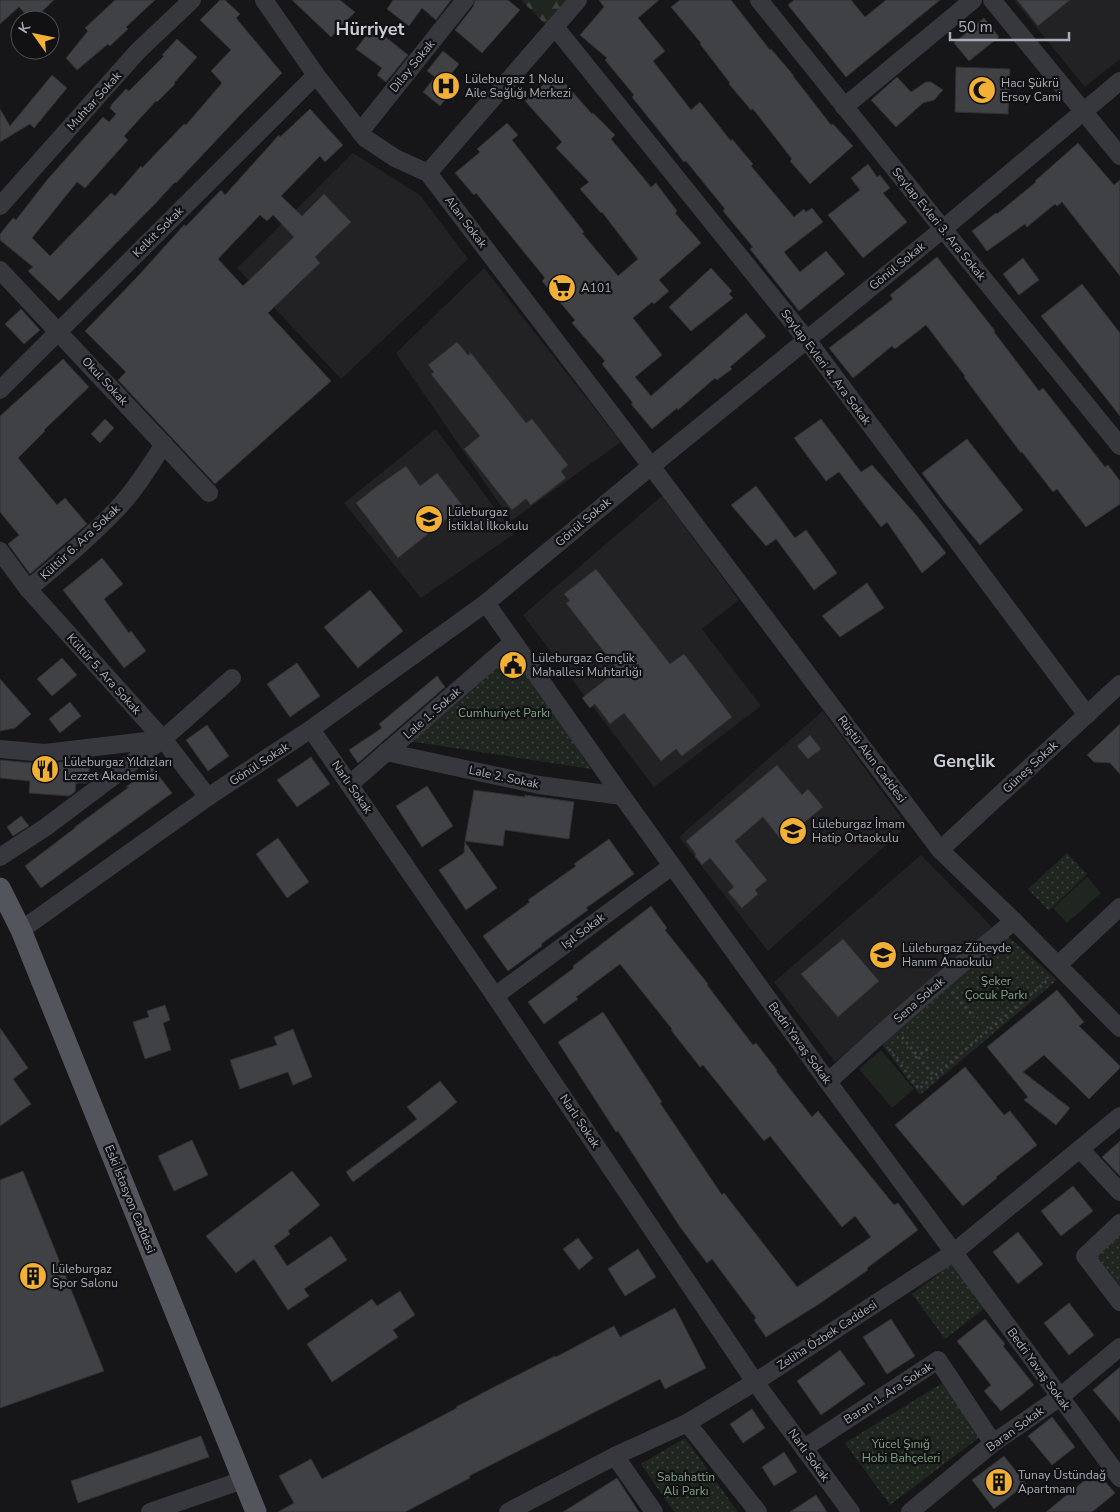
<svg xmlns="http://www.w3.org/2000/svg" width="1120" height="1512" viewBox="0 0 1120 1512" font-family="'Nunito Sans',sans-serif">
	<defs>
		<pattern id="green-dots" width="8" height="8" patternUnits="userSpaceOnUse" patternTransform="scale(1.25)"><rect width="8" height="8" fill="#1e261f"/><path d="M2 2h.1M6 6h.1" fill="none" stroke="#3c433d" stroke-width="1.8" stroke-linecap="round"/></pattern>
		<pattern id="forest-firs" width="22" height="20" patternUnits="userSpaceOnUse" patternTransform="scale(1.25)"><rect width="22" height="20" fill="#1e261f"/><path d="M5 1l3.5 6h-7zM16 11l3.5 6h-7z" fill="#3c433d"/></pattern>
	</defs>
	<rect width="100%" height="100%" fill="#161618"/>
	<g fill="#222225">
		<polygon points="1014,0 1120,0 1120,59 1085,87"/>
		<polygon points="353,153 420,195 468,259 439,287 341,379 237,268"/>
		<polygon points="484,268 621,442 511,521 396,353"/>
		<polygon points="436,429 514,534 421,598 344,503"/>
		<polygon points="662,496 739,600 702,629 761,706 654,787 523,615"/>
		<polygon points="823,711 907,826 768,951 679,837"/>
		<polygon points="921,855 992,927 835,1062 774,982"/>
	</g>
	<g fill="url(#green-dots)">
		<polygon points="512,649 591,769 408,741"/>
		<polygon points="1067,853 1087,874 1049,911 1028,889"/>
		<polygon points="1007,935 1057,980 920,1095 881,1043"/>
		<polygon points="1120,1232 1120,1288 1093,1257"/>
		<polygon points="952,1264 985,1308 945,1339 912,1294"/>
		<polygon points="944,1382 981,1436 890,1505 845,1443"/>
		<polygon points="685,1438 738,1512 674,1512 641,1464"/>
	</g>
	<polygon fill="url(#forest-firs)" points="521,0 567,0 546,25"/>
	<g fill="#1e261f">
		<polygon points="1087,877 1101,893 1067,923 1053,908"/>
		<polygon points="881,1050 914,1089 892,1108 859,1069"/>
	</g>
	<g fill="#404145" stroke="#303034" fill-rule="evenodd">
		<polygon points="0,0 54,0 33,20 31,20 19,7 0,24"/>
		<polygon points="115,0 155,0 126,27 128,29 110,46 108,44 77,70 66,58 88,31 85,28"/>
		<polygon points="220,0 225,0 240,14 236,18 282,73 242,113 176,183 175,182 154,205 59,301 28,271 33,267 0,240 0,234 13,218 16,220 47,180 103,117 109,122 116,114 110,108 112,104 126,89 129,91 164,56 162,55 177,39 197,57 174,83 175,84 157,102 156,101 124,136 128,140 85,188 77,182 32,238 50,256 111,193 115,196 141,166 142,168 184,124 186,125 222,83 211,71 231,50 200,20"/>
		<polygon points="292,0 340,0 355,12 331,37"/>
		<polygon points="393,0 451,0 436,20 422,8 409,26 387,9"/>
		<polygon points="475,0 508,0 520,10 482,53 455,30 473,7"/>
		<polygon points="599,0 659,0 638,18 665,51 653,61 691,110 700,102 731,141 732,139 753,164 751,166 794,217 804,209 806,212 812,208 823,222 784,252 800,272 826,251 845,274 799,311 750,249 753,247 723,211 725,209 686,161 684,162 632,97 634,95 605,60 607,58 580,35 604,7"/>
		<polygon points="680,0 731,0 770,50 771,49 794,76 793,76 831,125 833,124 853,146 810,184 790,161 792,159 753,109 751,110 729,84 730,83 700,44 701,43 671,7"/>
		<polygon points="794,0 851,0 865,17 886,0 940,0 846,77 788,5"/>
		<polygon points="1017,0 1070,0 1038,26"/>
		<polygon points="984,18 999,37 969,61 954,43"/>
		<polygon points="373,27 408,55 386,82 377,75 382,68 356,49"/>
		<polygon points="443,51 459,64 448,78 457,85 440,106 423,92 435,77 427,71"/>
		<polygon points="956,67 1010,69 1008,114 955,112"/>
		<polygon points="556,73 592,114 593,113 615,135 611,139 651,187 656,183 677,211 675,213 701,243 659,280 669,291 654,304 652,302 633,318 662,355 635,377 651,396 746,313 766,336 730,367 732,369 717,380 715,378 678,410 677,408 652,429 631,404 633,403 602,364 605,361 572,323 575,320 542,281 545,278 476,193 474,195 455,173 480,152 477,149 507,123 518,135 512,140 584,232 582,233 618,276 638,259 602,212 601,213 580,189 589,182 556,148 562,142 525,101"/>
		<polygon points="52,75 67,88 34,128 30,124 0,142 0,109 10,126"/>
		<polygon points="897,77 911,92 926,82 931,82 943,90 934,100 923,103 896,127 871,100"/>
		<path d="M 310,109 L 343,145 L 325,162 L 320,156 L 281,196 L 302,216 L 324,194 L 351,222 L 315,257 L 320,263 L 268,313 L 331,381 L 215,484 L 118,380 L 126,372 L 85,331 L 139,275 L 184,225 L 186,226 L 221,190 L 225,195 L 279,135 L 280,137 ZM 260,215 L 267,221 L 273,215 L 294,237 L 243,286 L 218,259 Z"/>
		<polygon points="1078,143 1114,185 1120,180 1120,276 1062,202 1057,206 1055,204 1027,227 1025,224 987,251 972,231 996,213 997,214 1036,182 1035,181"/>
		<polygon points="868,164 877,177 880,175 890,188 883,193 907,222 863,258 828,215 860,190 851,178"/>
		<polygon points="937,257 995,331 994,332 1039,391 1043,388 1105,467 1108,465 1120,481 1120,504 1086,527 1057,489 1053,492 1022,452 1021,453 964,377 965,376 926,325 895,349 892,346 853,378 829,348 893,299 890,295"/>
		<polygon points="1023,258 1039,280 1019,295 1003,274"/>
		<polygon points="711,268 732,291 729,294 733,298 691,331 669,307"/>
		<polygon points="1082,284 1120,333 1120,416 1041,316"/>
		<polygon points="21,309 40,330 24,344 5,324"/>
		<polygon points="457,342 468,355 471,353 526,423 532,419 568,465 561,471 566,478 531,505 526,499 512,510 464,449 480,436 431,374 434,372 428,365"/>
		<polygon points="63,359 89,387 44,430 45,431 18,458 57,505 65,498 87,524 30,574 8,544 19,535 0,512 0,416"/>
		<polygon points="105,419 114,428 100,443 91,434"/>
		<polygon points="821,419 861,472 872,465 917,516 946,553 922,573 887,522 881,527 839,472 826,481 794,438"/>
		<polygon points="967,439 1023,510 980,545 945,503 922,473"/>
		<polygon points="406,466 420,486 437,473 463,506 398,558 356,503 376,487"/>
		<polygon points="756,486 795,538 806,530 837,573 814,590 776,539 766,546 731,505"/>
		<polygon points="102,558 123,584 104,599 129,633 131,631 146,651 124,668 63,590"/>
		<polygon points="596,569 670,664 684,654 732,717 682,756 676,749 661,761 624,713 610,724 595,704 590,708 582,698 618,670 566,603 570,601 564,594"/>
		<polygon points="867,583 884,608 840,637 822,616"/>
		<polygon points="370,590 403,631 358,668 324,627"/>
		<polygon points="62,658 77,675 52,696 37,679"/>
		<polygon points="297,663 320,696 290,717 267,684"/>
		<polygon points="437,676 445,687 358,763 349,750 382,728 379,724"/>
		<polygon points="0,679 31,714 15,728 0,731"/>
		<polygon points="70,702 81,716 60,733 49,719"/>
		<polygon points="1120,724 1120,774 1110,763 1094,762 1087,755"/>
		<polygon points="207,725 229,756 208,771 186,740"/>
		<polygon points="810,735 821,749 808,759 797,746"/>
		<polygon points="311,757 330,784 297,807 277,780"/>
		<polygon points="0,760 44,764 79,760 90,761 88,782 86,783 76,783 75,792 69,796 29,793 30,781 0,778"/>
		<polygon points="777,765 802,795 808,789 823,807 782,841 763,817 735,841 767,880 755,890 758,894 742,908 728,892 734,887 710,858 702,865 695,856 696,854 686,841"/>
		<polygon points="152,767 172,793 41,888 25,866 75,828 75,827 129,787 126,787"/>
		<polygon points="427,786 453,826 422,847 396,806"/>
		<polygon points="474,790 525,797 525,795 574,802 569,839 505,830 503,846 465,841"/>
		<polygon points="21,816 29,826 13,836 7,827"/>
		<polygon points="278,838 309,882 287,898 256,854"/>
		<polygon points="609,839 634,874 586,908 588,910 541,944 542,946 508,971 483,936 530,902 528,900 576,866 574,864"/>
		<polygon points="465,842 497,888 466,910 439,870 464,853"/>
		<polygon points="651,906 667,928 665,930 708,984 707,985 753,1045 756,1043 777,1070 776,1071 812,1117 818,1111 894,1205 898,1203 918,1230 867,1268 868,1270 819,1304 766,1337 754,1320 756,1318 712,1259 707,1263 680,1227 618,1131 616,1132 558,1042 603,1012 662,1102 660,1103 722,1195 724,1193 797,1287 871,1237 855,1216 842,1227 770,1136 764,1141 703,1065 700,1067 671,1030 672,1029 620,964 576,997 578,999 544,1024 528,1002 574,968 573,966"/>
		<polygon points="843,939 879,981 838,1017 801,974"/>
		<polygon points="1057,990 1084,1022 1079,1026 1120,1066 1120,1068 1089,1099 1044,1055 1023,1072 1070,1108 1056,1125 1024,1100 1028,1097 987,1047"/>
		<polygon points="165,1005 170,1020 163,1023 171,1050 145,1059 133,1022 149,1017 147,1011"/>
		<polygon points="0,1028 28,1068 13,1079 31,1104 0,1126"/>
		<polygon points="293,1029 312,1077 293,1085 288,1072 240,1089 230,1060 277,1045 274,1037"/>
		<polygon points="965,1067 1004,1115 1010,1111 1037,1145 996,1177 997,1178 963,1206 895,1125"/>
		<polygon points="440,1081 457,1102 435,1120 353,1182 346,1172 417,1119 407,1107"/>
		<polygon points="192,1140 208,1175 174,1191 158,1156"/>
		<polygon points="1120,1141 1120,1176 1102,1157"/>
		<polygon points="23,1171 104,1371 0,1408 0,1180"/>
		<polygon points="292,1171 320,1205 288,1231 290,1234 274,1246 287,1266 331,1236 347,1260 304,1289 309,1296 288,1310 254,1259 236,1273 206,1236"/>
		<polygon points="1073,1186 1093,1211 1061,1236 1041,1211"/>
		<polygon points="1018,1232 1043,1264 1018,1284 993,1252"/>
		<polygon points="578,1238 593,1258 579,1270 563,1249"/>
		<polygon points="638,1249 656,1277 625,1296 608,1269"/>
		<polygon points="400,1291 415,1315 393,1330 398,1337 332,1382 307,1344 372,1299 377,1306"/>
		<polygon points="1069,1303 1094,1335 1069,1355 1044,1323"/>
		<polygon points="675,1308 706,1368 665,1389 660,1379 469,1476 470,1478 405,1512 278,1512 294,1503 279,1476 311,1459 322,1479 457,1408 456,1407 496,1386 555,1356 556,1357 614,1326 620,1337"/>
		<polygon points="891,1319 915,1356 887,1374 863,1337"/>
		<polygon points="985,1319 1005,1344 1003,1346 1034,1385 1001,1411 984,1391 991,1385 957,1341"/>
		<polygon points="840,1350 865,1384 821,1415 797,1381"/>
		<polygon points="1120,1367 1120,1422 1093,1390"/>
		<polygon points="752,1409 765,1428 743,1443 730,1424"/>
		<polygon points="1052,1417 1075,1447 1052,1465 1028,1436"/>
		<polygon points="201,1436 209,1457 78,1503 71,1481"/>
		<polygon points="784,1452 797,1472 774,1486 762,1467"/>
		<polygon points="1004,1456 1026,1484 994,1509 972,1480"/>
		<polygon points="1096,1471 1115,1493 1102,1504 1092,1512 1046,1512"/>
		<polygon points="617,1478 639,1512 563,1512"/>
		<polygon points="816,1495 827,1512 790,1512"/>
	</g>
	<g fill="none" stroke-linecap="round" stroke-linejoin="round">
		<g stroke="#3d3f44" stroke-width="3" stroke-dasharray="2.5 4" stroke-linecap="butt">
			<polyline points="952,992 974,1017"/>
			<polyline points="902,1037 934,1076"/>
			<polyline points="889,1049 919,1089 1048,980 1046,978"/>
			<polyline points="915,1058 929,1048"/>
		</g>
		<g stroke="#37383d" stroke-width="18">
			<polyline points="264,0 316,75 365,138 395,158 428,173 651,466 940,850 1014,921 1120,1028"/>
			<polyline points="759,0 943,229 1120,446"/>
			<polyline points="992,0 1120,156"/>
			<polyline points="555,27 807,340 1087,715"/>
			<polyline points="844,107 973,0"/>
			<polyline points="360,132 465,0"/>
			<polyline points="428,173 578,0"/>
			<polyline points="0,206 138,51 192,0"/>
			<polyline points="0,270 209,493"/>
			<polyline points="0,390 316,75"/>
			<polyline points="0,551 28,589 163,739 208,797"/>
			<path d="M 28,589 C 59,564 89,538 117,509 C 135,490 150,466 164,444"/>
			<polyline points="486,603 622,796 828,1082 1120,1478"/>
			<polyline points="311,729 495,996 755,1382 851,1512"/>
			<polyline points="0,749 45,753 163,739"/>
			<polyline points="386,752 539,785 622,796"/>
			<polyline points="350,784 513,642"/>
			<polyline points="940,850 1120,684"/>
			<polyline points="0,857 46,827 163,739 232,678"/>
			<polyline points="21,930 208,797 311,729 486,603 644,472 943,229 1120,81"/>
			<polyline points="1058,965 1120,907"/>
			<polyline points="495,996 672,866"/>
			<path d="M 828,1082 C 888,1026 950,973 1014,921"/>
			<polyline points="1080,1149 1120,1192"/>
			<polyline points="1120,1223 1085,1256 1120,1302"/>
			<polyline points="687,1423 758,1512"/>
			<polyline points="804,1448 938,1360 993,1443"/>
			<polyline points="615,1456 654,1512"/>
			<polyline points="150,1512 243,1480"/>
			<polyline points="508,1512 615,1456 687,1423 755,1382 953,1253 1120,1116"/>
			<polyline points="910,1512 993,1443 1060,1397 1120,1347"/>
		</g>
		<polyline stroke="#53555c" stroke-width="21" points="0,888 21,930 256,1512"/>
	</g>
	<defs>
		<g id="hospital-disc" transform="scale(1.4375)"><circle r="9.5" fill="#f2b134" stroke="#111113"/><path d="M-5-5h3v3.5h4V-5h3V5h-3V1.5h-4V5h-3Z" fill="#111"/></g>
		<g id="mosque-disc" transform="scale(1.4375)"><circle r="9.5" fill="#f2b134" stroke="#111113"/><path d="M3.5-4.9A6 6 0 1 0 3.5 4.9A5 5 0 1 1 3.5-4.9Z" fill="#111"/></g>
		<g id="supermarket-disc" transform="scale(1.4375)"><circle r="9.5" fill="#f2b134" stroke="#111113"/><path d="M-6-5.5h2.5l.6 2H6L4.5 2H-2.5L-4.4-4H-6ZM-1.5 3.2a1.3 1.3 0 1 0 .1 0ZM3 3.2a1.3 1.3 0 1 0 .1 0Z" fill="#111"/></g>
		<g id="school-disc" transform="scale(1.4375)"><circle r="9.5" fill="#f2b134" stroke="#111113"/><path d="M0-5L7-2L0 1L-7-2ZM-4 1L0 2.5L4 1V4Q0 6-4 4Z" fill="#111"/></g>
		<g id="civic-disc" transform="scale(1.4375)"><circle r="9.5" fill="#f2b134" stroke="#111113"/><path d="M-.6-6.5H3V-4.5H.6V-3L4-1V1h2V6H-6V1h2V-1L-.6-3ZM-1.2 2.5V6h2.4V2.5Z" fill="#111"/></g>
		<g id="restaurant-disc" transform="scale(1.4375)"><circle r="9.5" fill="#f2b134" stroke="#111113"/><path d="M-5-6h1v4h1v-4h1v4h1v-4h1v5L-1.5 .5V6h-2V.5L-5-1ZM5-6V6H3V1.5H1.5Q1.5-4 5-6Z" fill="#111"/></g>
		<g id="building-disc" transform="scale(1.4375)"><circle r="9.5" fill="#f2b134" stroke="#111113"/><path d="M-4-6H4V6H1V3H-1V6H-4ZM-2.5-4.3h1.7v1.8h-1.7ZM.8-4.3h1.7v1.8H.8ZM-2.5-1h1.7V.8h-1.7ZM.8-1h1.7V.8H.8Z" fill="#111"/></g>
	</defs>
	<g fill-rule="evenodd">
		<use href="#hospital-disc" x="446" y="86"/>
		<use href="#mosque-disc" x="982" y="90"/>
		<use href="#supermarket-disc" x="562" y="288"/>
		<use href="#school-disc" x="429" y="519"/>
		<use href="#civic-disc" x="513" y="665"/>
		<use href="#restaurant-disc" x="45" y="769"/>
		<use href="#school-disc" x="793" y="831"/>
		<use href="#school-disc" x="883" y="955"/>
		<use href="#building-disc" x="33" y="1276"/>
		<use href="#building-disc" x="999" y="1482"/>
	</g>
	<g text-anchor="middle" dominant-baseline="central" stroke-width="4.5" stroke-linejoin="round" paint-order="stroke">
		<g font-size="12" fill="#a8adb8" stroke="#111113">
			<text transform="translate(412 66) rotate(-51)">Dilay Sokak</text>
			<text transform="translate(94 101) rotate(-48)">Muhtar Sokak</text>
			<text transform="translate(466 222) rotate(53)">Alan Sokak</text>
			<text transform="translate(939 224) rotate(51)">Seylap Evleri 3. Ara Sokak</text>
			<text transform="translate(158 232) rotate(-45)">Kelkit Sokak</text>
			<text transform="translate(897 266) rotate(-39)">Gönül Sokak</text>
			<text transform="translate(826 367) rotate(53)">Seylap Evleri 4. Ara Sokak</text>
			<text transform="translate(105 381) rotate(47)">Okul Sokak</text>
			<text transform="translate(583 522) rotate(-40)">Gönül Sokak</text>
			<text transform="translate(80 542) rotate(-43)">Kültür 6. Ara Sokak</text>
			<text transform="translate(104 674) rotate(48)">Kültür 5. Ara Sokak</text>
			<text transform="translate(432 713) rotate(-41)">Lale 1. Sokak</text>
			<text transform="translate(872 759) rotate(53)">Rüştü Akın Caddesi</text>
			<text transform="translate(259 764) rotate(-33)">Gönül Sokak</text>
			<text transform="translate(1030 767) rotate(-43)">Güneş Sokak</text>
			<text transform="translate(504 777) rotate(12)">Lale 2. Sokak</text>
			<text transform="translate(352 787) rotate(55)">Narlı Sokak</text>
			<text transform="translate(583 931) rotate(-37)">Işıl Sokak</text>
			<text transform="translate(919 1000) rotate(-41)">Sena Sokak</text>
			<text transform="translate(800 1043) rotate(54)">Bedri Yavaş Sokak</text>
			<text transform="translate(580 1121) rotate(56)">Narlı Sokak</text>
			<text transform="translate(130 1199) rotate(68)">Eski İstasyon Caddesi</text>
			<text transform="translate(827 1335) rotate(-33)">Zeliha Özbek Caddesi</text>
			<text transform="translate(1039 1369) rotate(54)">Bedri Yavaş Sokak</text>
			<text transform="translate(888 1393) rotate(-33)">Baran 1. Ara Sokak</text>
			<text transform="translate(1015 1429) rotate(-36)">Baran Sokak</text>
			<text transform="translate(809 1455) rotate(54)">Narlı Sokak</text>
		</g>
		<g font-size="12" fill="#a8adb8" stroke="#111113" text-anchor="start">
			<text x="465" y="79">Lüleburgaz 1 Nolu<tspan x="465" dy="14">Aile Sağlığı Merkezi</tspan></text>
			<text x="1001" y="83">Hacı Şükrü<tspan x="1001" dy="14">Ersoy Cami</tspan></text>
			<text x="581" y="288">A101</text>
			<text x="448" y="512">Lüleburgaz<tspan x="448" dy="14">İstiklal İlkokulu</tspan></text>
			<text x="532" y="658">Lüleburgaz Gençlik<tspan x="532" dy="14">Mahallesi Muhtarlığı</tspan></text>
			<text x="64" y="762">Lüleburgaz Yıldızları<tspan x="64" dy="14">Lezzet Akademisi</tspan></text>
			<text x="812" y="824">Lüleburgaz İmam<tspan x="812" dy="14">Hatip Ortaokulu</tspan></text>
			<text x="902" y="948">Lüleburgaz Zübeyde<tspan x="902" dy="14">Hanım Anaokulu</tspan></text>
			<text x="52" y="1269">Lüleburgaz<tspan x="52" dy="14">Spor Salonu</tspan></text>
			<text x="1018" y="1475">Tunay Üstündağ<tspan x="1018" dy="14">Apartmanı</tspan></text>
		</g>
		<g font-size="12" fill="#7fa381" stroke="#111113">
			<text x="504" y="713">Cumhuriyet Parkı</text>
			<text x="996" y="981">Şeker<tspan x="996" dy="14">Çocuk Parkı</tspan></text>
			<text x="901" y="1444">Yücel Şınığ<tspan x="901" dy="14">Hobi Bahçeleri</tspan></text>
			<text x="686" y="1477">Sabahattin<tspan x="686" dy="14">Ali Parkı</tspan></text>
		</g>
		<g font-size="18" font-weight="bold" fill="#c9ccd4" stroke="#111113">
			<text x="370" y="29">Hürriyet</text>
			<text x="964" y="761">Gençlik</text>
		</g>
	</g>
	<g transform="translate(35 35) rotate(303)"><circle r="24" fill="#111113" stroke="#4d4f55"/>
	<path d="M0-4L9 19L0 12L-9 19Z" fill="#f2b134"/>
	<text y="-8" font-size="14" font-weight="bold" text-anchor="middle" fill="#a8adb8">K</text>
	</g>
	<path d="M950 32v8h119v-8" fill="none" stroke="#a8adb8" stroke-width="2.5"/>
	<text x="958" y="32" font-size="15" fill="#a8adb8" stroke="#111113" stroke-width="4" paint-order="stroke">50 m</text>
</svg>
